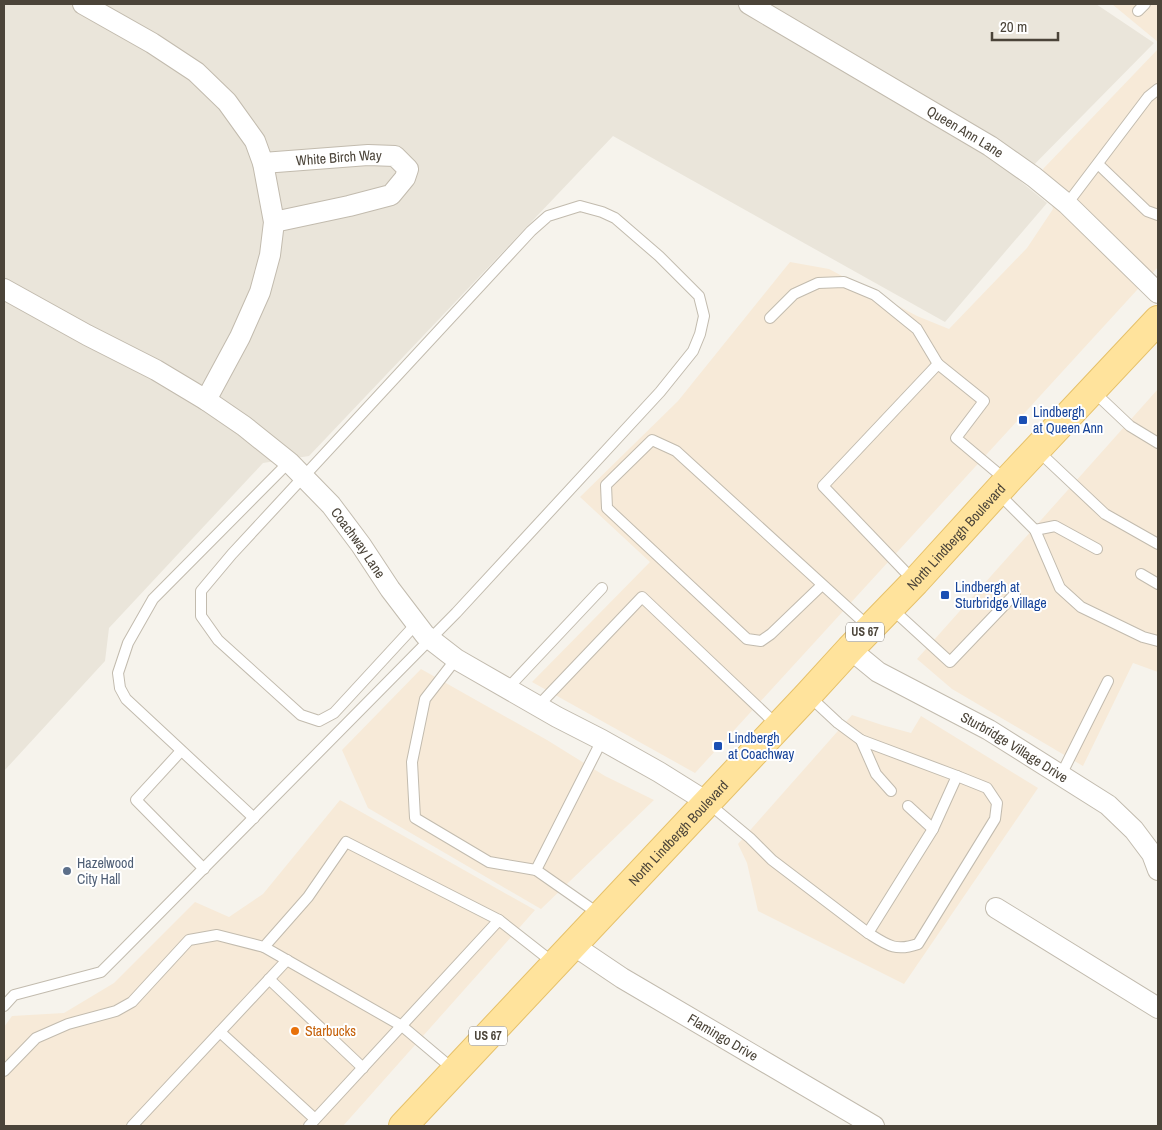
<svg xmlns="http://www.w3.org/2000/svg" width="1162" height="1130" viewBox="0 0 1162 1130" font-family="'Archivo Narrow',sans-serif">
	<rect width="100%" height="100%" fill="#f6f3ec"/>
	<polygon fill="#eae5da" points="4,4 1096,4 1154,43 1019,180 1047,203 945,322 613,136 309,456 263,463 109,628 105,661 4,771"/>
	<g fill="#f7ead8">
		<polygon points="1112,4 1158,4 1158,42"/>
		<polygon points="1158,49 1158,267 695,773 532,682 650,562 580,497 678,401 790,262 829,269 917,316 949,329 1027,248 1053,209 1043,169"/>
		<polygon points="1158,389 1158,672 1133,663 1083,766 952,689 917,659"/>
		<polygon points="421,669 547,740 605,776 654,800 541,909 368,808 342,750"/>
		<polygon points="852,715 882,725 911,733 921,716 1038,788 904,984 758,911 747,863 738,844"/>
		<polygon points="340,800 535,910 343,1126 4,1126 4,1027 12,1016 64,1013 114,983 195,902 229,917 263,894"/>
	</g>
	<g fill="none" stroke-linecap="round" stroke-linejoin="round">
		<g stroke="#c2bbae" stroke-width="12">
			<g id="service">
				<polyline points="1138,11 1145,4"/>
				<polyline points="1098,164 1147,211 1158,215"/>
				<polyline points="1067,204 1148,97 1158,89"/>
				<polyline points="770,318 794,294 818,283 844,282 875,295 917,329 938,364"/>
				<polyline points="1093,391 1130,426 1158,443"/>
				<polyline points="1037,450 1105,514 1158,544"/>
				<polyline points="998,493 1035,530 1060,588 1081,607 1143,637 1158,641"/>
				<polyline points="1035,530 1055,526 1097,549"/>
				<polyline points="1141,574 1158,584"/>
				<polyline points="914,581 823,486 938,364 984,401 956,438 1006,480"/>
				<polyline points="822,585 771,634 761,641 747,639 607,508 606,485 652,440 676,451 869,627"/>
				<polyline points="891,608 950,662 1015,594"/>
				<polyline points="456,659 425,699 412,762 415,818 489,862 536,870 599,914"/>
				<polyline points="507,689 602,588"/>
				<polyline points="538,706 642,597 777,725"/>
				<polyline points="861,740 876,774 891,791"/>
				<polyline points="181,751 136,800 204,869"/>
				<polyline points="1061,775 1108,681"/>
				<polyline points="708,803 750,838 772,860 868,933 933,829 957,776 861,740 838,723 808,695"/>
				<polyline points="908,806 933,829"/>
				<polyline points="254,818 126,699 120,688 118,673 128,643 153,599 289,462"/>
				<polyline points="536,870 602,740"/>
				<path d="M 868,933 C 887,945 895,952 918,944 L 995,819 L 997,803 L 987,788 L 957,776"/>
				<polyline points="264,947 402,1026 453,1069"/>
				<polyline points="269,979 363,1068"/>
				<polyline points="4,1006 14,995 101,972 119,954 456,613 660,392 693,351 700,334 704,316 699,296 659,256 615,218 602,212 580,206 548,216 531,231 232,554 201,591 201,616 218,640 301,715 319,721 334,713 416,624"/>
				<polyline points="220,1032 315,1119"/>
				<polyline points="4,1071 36,1038 68,1024 116,1011 132,1002 189,940 217,935 264,947 308,897 346,842 499,920"/>
				<polyline points="132,1126 287,960"/>
				<polyline points="309,1126 499,920 555,964"/>
			</g>
		</g>
		<g stroke="#c2bbae" stroke-width="22">
			<g id="minor">
				<polyline points="83,4 152,43 196,72 227,102 255,141 263,163 274,222 270,255 260,292 240,337 206,400"/>
				<path id="s1" d="M 749,4 L 990,146 L 1034,177 L 1067,204 L 1158,293"/>
				<path id="s2" d="M 263,163 L 368,155 L 395,156 L 408,169 L 405,178 L 391,195 L 349,206 L 274,222"/>
				<path id="s3" d="M 4,289 L 87,335 L 156,370 L 206,400 L 244,426 L 289,462 L 331,505 L 361,545 L 390,589 L 425,635 L 456,659 L 557,717 L 602,740 L 659,772 L 707,802"/>
				<path id="s4" d="M 850,649 L 878,672 L 989,730 L 1108,805 L 1134,830 L 1152,854 L 1158,870"/>
				<polyline points="996,908 1158,1008"/>
				<path id="s5" d="M 573,945 L 622,978 L 874,1126"/>
			</g>
		</g>
		<g stroke="#e6c16a" stroke-width="30">
			<g id="primary">
				<path id="s6" d="M 403,1126 L 808,695 L 850,649 L 915,582 L 1007,481 L 1158,320"/>
			</g>
		</g>
		<use href="#service" stroke="#fff" stroke-width="10"/>
		<use href="#minor" stroke="#fff" stroke-width="20"/>
		<use href="#primary" stroke="#ffe39c" stroke-width="28"/>
	</g>
	<g fill="#1a4fb4" stroke="#fff" stroke-width="2">
		<rect x="1018" y="415" width="10" height="10" rx="2.5"/>
		<rect x="940" y="590" width="10" height="10" rx="2.5"/>
		<rect x="713" y="741" width="10" height="10" rx="2.5"/>
	</g>
	<circle fill="#5c6f8a" stroke="#fff" stroke-width="2" cx="67" cy="871" r="5"/>
	<circle fill="#e8710a" stroke="#fff" stroke-width="2" cx="295" cy="1031" r="5"/>
	<g text-anchor="middle" dominant-baseline="central" stroke-width="4" stroke-linejoin="round" paint-order="stroke">
		<g fill="#fff" stroke="#817c74" stroke-width="1">
			<rect x="846" y="622.5" width="38" height="19" rx="4"/>
			<rect x="469" y="1026.5" width="38" height="19" rx="4"/>
		</g>
		<g font-size="12" font-weight="bold" fill="#4b4439">
			<text x="865" y="632">US 67</text>
			<text x="488" y="1036">US 67</text>
		</g>
		<g font-size="14" fill="#4b4439" stroke="#fff">
			<text stroke="none"><textPath href="#s1" startOffset="251">Queen Ann Lane</textPath></text>
			<text stroke="none"><textPath href="#s2" startOffset="76">White Birch Way</textPath></text>
			<text stroke="none"><textPath href="#s6" startOffset="808">North Lindbergh Boulevard</textPath></text>
			<text stroke="none"><textPath href="#s3" startOffset="441">Coachway Lane</textPath></text>
			<text stroke="none"><textPath href="#s4" startOffset="192">Sturbridge Village Drive</textPath></text>
			<text stroke="none"><textPath href="#s6" startOffset="402">North Lindbergh Boulevard</textPath></text>
			<text stroke="none"><textPath href="#s5" startOffset="176">Flamingo Drive</textPath></text>
		</g>
		<g font-size="14" fill="#164399" stroke="#fff" text-anchor="start">
			<text x="1033" y="412">Lindbergh<tspan x="1033" dy="16">at Queen Ann</tspan></text>
			<text x="955" y="587">Lindbergh at<tspan x="955" dy="16">Sturbridge Village</tspan></text>
			<text x="728" y="738">Lindbergh<tspan x="728" dy="16">at Coachway</tspan></text>
		</g>
		<g font-size="14" fill="#4e5e75" stroke="#fff" text-anchor="start">
			<text x="77" y="863">Hazelwood<tspan x="77" dy="16">City Hall</tspan></text>
		</g>
		<g font-size="14" fill="#c56008" stroke="#fff" text-anchor="start">
			<text x="305" y="1031">Starbucks</text>
		</g>
	</g>
	<rect width="1162" height="1130" fill="none" stroke="#4b4439" stroke-width="10"/>
	<path d="M992 32v8h66v-8" fill="none" stroke="#4b4439" stroke-width="2.5"/>
	<text x="1000" y="32" font-size="15" fill="#4b4439" stroke="#ffffff" stroke-width="4" paint-order="stroke">20 m</text>
</svg>
